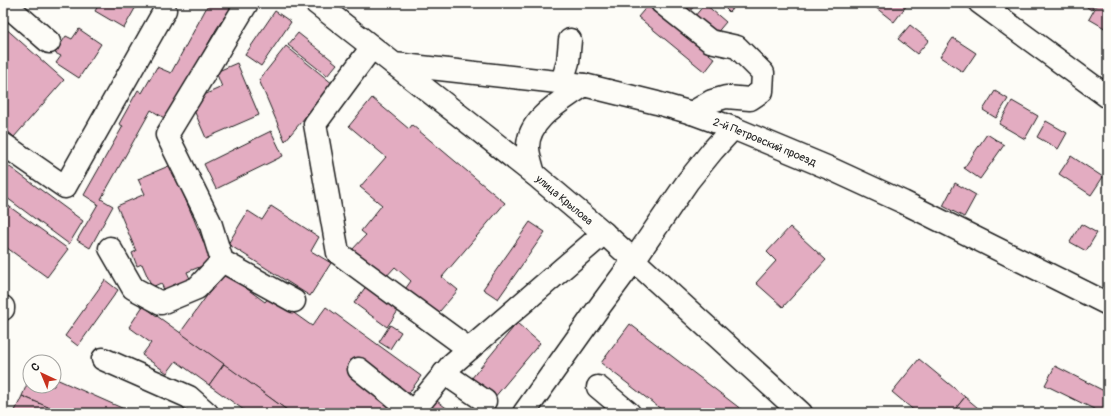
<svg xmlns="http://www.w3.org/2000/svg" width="1111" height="416" viewBox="0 0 1111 416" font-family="Pangolin,sans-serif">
	<rect width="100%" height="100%" fill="#fdfcf7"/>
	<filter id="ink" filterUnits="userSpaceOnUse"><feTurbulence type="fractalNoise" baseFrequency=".025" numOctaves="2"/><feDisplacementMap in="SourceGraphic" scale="8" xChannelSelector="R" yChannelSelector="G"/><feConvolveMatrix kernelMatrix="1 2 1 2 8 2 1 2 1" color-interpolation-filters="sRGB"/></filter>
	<g filter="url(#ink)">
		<g fill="#e3acc1" stroke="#1c1c1c">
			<polygon points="96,3 138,3 124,28 95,11 99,4"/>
			<polygon points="209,3 234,3 217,28 166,119 151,110 101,199 113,206 90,248 77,240 98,204 84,195 123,126 119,124 138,90 142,93 157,67 171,73"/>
			<polygon points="671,3 691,3 694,6 686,16"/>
			<polygon points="720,3 739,3 729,12"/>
			<polygon points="878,3 905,3 907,5 894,22 875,7"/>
			<polygon points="1082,3 1097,3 1091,10"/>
			<polygon points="1098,3 1108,3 1108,30 1089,19"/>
			<polygon points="649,4 715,59 705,72 638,17"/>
			<polygon points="705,4 726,22 715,35 694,17"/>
			<polygon points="275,11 291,22 261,66 245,55"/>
			<polygon points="910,25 929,40 917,54 898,39"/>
			<polygon points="3,26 64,80 14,137 3,127"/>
			<polygon points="79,29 101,44 79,78 56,63 61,56 55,53 66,36 72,39"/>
			<polygon points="298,33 337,64 327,76 288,45"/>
			<polygon points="953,38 976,53 963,72 940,57"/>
			<polygon points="286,46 333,84 285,141 259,80"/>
			<polygon points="237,63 259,115 206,138 190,101 222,87 216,72"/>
			<polygon points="995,91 1008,99 996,118 983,110"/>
			<polygon points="372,98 409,129 412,125 505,203 442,277 458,290 434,318 403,292 411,281 395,267 384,279 351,251 366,235 361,231 382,205 360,187 386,157 349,126"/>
			<polygon points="1012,101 1038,116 1025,139 999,124"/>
			<polygon points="1046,121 1067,133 1058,149 1037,137"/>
			<polygon points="271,131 283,156 216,189 204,164"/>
			<polygon points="987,134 1004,145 980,179 964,168"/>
			<polygon points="1071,156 1103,177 1091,195 1059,174"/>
			<polygon points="3,162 83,221 69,244 3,195"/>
			<polygon points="171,165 212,262 187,272 191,281 165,292 161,283 152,287 142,264 137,266 132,253 136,251 117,206 145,194 138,179"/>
			<polygon points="955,183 976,195 964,217 943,206"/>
			<polygon points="3,202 68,249 47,277 3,245"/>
			<polygon points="271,206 319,237 311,251 331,263 310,296 228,244 248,211 262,220"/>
			<polygon points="530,222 545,232 498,299 483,289"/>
			<polygon points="1081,224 1097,233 1086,251 1070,242"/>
			<polygon points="790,227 826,260 783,307 756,283 776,261 767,252"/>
			<polygon points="224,272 265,302 270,296 312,326 326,307 421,376 395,413 291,413 180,333"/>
			<polygon points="105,280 118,290 78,346 65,336"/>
			<polygon points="367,285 400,308 387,327 354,303"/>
			<polygon points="143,306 224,364 209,385 176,361 167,373 142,355 151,343 129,327"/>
			<polygon points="517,323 540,343 494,398 471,379"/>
			<polygon points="630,324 746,413 666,413 601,363"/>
			<polygon points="390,325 401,332 390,349 379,342"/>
			<polygon points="919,359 965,397 952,413 917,413 892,392"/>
			<polygon points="224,364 291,413 248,413 209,385"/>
			<polygon points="1055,366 1108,393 1108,413 1102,413 1045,385"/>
			<polygon points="30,377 30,386 54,386 54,378 124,409 122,413 61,413 22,396"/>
			<polygon points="22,396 48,407 45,413 14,413"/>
			<polygon points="965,397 984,413 952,413"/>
			<polygon points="433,398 453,413 423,413"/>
			<polygon points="124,409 132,413 122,413"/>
		</g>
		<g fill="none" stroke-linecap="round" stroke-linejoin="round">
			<g stroke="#1c1c1c" stroke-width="25">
				<g id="minor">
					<polyline points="4,3 49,42"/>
					<polyline points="247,3 167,135 210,222 222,261 294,301"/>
					<polyline points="662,3 710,41 737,47 763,73 762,91 750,99 726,97 712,101 692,113"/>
					<polyline points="980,3 1108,97"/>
					<polyline points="372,47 315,124 338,253 469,349"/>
					<path id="s1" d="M 394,64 L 534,174 L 604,233 L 801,413"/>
					<polyline points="562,82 568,62 570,40"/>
					<polyline points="3,144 65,187 165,10"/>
					<path d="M 534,174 C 532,166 528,155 528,147 C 528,118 564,100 584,85"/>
					<polyline points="110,248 133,288 161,303 197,288 222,261"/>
					<polyline points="3,307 3,309"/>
					<polyline points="103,359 189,397 207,413"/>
					<polyline points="359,369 413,412"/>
					<polyline points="444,373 485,401"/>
					<polyline points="598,387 629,413"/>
					<polyline points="412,413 452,364 604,233"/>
					<polyline points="524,413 600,306 634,260 688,181 713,150 733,128"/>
				</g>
			</g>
			<g stroke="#1c1c1c" stroke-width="25">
				<g id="major">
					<path id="s2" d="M 316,3 L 394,64 L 584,85 L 657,103 L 692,113 L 733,128 L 829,168 L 903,202 L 1108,304"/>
				</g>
			</g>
			<use href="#minor" stroke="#fdfcf7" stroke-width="22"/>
			<use href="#major" stroke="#fdfcf7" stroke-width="22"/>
		</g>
	</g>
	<g text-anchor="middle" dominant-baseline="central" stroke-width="3" stroke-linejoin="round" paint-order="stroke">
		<g font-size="11" fill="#1c1c1c" stroke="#fdfcf7">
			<text stroke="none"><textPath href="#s2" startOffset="480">2-й Петровский проезд</textPath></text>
			<text stroke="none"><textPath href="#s1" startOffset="218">улица Крылова</textPath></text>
		</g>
	</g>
	<rect width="1111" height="416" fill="none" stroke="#fdfcf7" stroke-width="16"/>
	<rect x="8" y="8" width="1095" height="400" fill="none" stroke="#1c1c1c" stroke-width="1.5" filter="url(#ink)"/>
	<g transform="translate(42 374) rotate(316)"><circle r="19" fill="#fdfcf7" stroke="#a3a29f"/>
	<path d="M0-3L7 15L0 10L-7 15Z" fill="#c8321e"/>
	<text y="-6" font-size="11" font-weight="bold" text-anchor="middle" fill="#1c1c1c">С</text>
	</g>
</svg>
